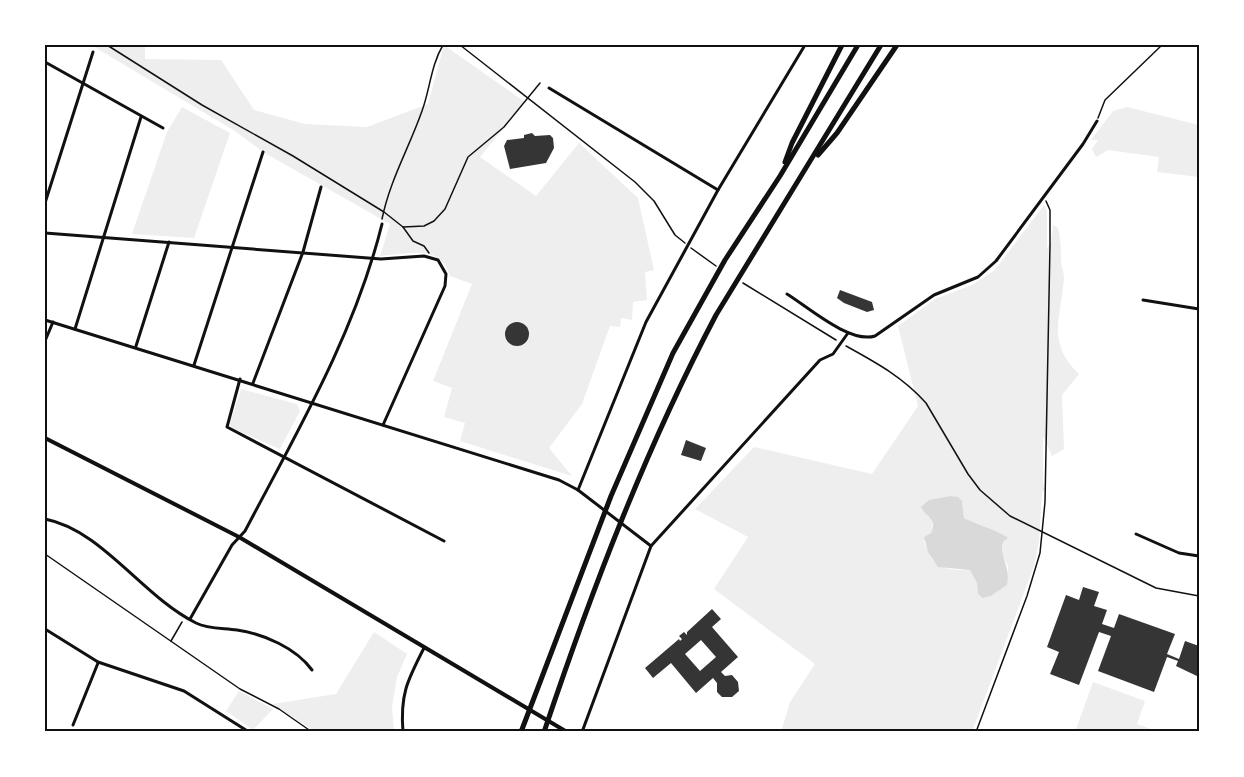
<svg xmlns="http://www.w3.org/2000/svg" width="1244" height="777" viewBox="0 0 1244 777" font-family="'DejaVu Sans',sans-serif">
	<rect width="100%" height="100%" fill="#fff"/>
	<g fill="#eee" fill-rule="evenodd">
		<path d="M 91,45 L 145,45 L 145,59 L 221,60 L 254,110 L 305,124 L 367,127 L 428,104 L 444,45 L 525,102 L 480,157 L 536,196 L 579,143 L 638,198 L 654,270 L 645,272 L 647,300 L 633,302 L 632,320 L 621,318 L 620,327 L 610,326 L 582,404 L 549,448 L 572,476 L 460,441 L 465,423 L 444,417 L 452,388 L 433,381 L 472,284 L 450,276 C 440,243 408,254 380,256 L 390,224 L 263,152 L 235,131 Z"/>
		<polygon points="182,107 230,133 194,238 132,234 167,132"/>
		<polygon points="1127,107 1199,125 1199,177 1157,172 1159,157 1108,150 1096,157 1092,149 1098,140 1091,140 1113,111"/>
		<path d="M 1044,205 L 1047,212 L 1047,248 L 1051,243 L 1053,225 L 1058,228 C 1061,240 1061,248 1061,260 C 1061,266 1064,272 1064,278 C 1061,318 1046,342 1079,374 L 1062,395 L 1064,449 L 1052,456 L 1043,436 L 1043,483 L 1045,490 L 1042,492 L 1039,542 L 1034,566 L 972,732 L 781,732 L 790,702 L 815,664 L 714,589 L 748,537 L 695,509 L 754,447 L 872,474 L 918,406 L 898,326 L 935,299 L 972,285 L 995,270 ZM 950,496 L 962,501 L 964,518 C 978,527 992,529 1003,542 L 1002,555 L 1008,566 L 1007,585 L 991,596 L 978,594 L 977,583 L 971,570 C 943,570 933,569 924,541 L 933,530 L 929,500 Z"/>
		<polygon points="241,389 297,404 300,411 280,449 232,428 230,423"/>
		<polygon points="374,632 407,654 397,677 392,707 394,732 316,732 273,704 336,694"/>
		<polygon points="1093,682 1145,701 1137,724 1159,732 1075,732"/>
		<polygon points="239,691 273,709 253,730 226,711"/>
	</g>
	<path fill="#d9d9d9" d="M 950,496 L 958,497 L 962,501 L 964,518 C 975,524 1002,532 1008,538 L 1003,542 C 999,558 1011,566 1007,585 L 991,596 L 983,598 L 978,594 L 977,583 L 970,570 L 938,567 L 928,552 L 924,537 L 931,533 C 938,519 926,517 921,507 L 929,500 Z"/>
	<g fill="#353535" fill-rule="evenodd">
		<polygon points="532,133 535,136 550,135 553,138 554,148 546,163 510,169 504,146 507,140 524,138 524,135"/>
		<polygon points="840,290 872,302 874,310 867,312 844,303 837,298"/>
		<circle cx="517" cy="334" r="12"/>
		<polygon points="686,440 706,448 701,461 681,455"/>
		<polygon points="1083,587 1099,592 1094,606 1107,610 1102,624 1114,628 1119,614 1175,634 1167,654 1179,659 1185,641 1199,646 1199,677 1176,666 1178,661 1167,657 1154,692 1098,671 1111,636 1099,632 1079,685 1050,674 1059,652 1047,647 1066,595 1079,600"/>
		<path d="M 712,609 L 721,619 L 712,627 L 738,657 L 721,672 L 725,676 L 732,675 L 738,682 L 739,691 L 732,697 L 722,697 L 717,692 L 717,683 L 713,678 L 696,693 L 671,663 L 653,678 L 645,668 L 679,639 L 680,641 L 682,639 L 679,636 L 684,632 L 687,635 L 687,632 ZM 701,640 L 716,657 L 700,671 L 685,654 Z"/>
	</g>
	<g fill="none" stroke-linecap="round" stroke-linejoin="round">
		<g stroke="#111" stroke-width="1.5">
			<polyline points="107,45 202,105 293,156 384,212 403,227 413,241 424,246 429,253"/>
			<polyline points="460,45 635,182 654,201 675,235 685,243"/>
			<polyline points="1098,118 1105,100 1162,45"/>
			<path d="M 382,219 C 390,180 409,148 422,111 C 430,89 431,65 443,45"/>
			<polyline points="403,227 424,226 434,221 445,209 468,157 504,127 540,83"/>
			<polyline points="691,248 716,266"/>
			<polyline points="743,283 836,340"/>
			<path d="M 846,346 C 875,362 903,377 926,403 L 968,474 L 980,490 L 1010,516 L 1156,588 L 1199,596"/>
			<polyline points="45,554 240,689 279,709 312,732"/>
			<polyline points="171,641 182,622"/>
			<polyline points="976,732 1027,596 1040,553 1045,502 1050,245 1050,210 1046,201"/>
		</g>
		<g stroke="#111" stroke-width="3">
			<polyline points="45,62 163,128"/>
			<polyline points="549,88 718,190"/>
			<polyline points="45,203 93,52"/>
			<polyline points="45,233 381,259 424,256 438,260 446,274 445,286 383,425"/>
			<path d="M 787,294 C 808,307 850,344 875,336 L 934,295 L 978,277 L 996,261 L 1083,144 L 1097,121"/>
			<polyline points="1143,300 1199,309"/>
			<polyline points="45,320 559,480 578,490 651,546"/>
			<polyline points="75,329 141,117"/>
			<polyline points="45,341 53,322"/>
			<polyline points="136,346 169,242"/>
			<polyline points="194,365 263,152"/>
			<polyline points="240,379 227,427 444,541"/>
			<polyline points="253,383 303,252 321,187"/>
			<polyline points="578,490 646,322 718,190 805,45"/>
			<path d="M 45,519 C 102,530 142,596 196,623 C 208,629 223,628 237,630 C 264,634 296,648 312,670"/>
			<polyline points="1136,534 1179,553 1199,556"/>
			<path d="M 190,619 L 232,545 L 245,531 C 297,432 355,333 382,224"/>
			<polyline points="45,629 98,662 184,691 249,732"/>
			<polyline points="73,725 98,663"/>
			<path d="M 403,732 C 400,695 407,681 424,648"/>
			<polyline points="582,732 651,546 820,360 833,354 848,333"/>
		</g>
		<polyline stroke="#111" stroke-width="4" points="45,438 239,537 567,732"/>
		<g stroke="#111" stroke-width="5">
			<polyline points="818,155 837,133 897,45"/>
			<polyline points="785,162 792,143 842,45"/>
			<polyline points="521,732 611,496 673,353 725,260 780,176 858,45"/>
			<path d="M 544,732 C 592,589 646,448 716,315 L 881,45"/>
		</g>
	</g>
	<rect width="1244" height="777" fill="none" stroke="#ffffff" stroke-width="93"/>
	<rect x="46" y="46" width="1152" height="684" fill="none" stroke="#111" stroke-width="2"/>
</svg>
